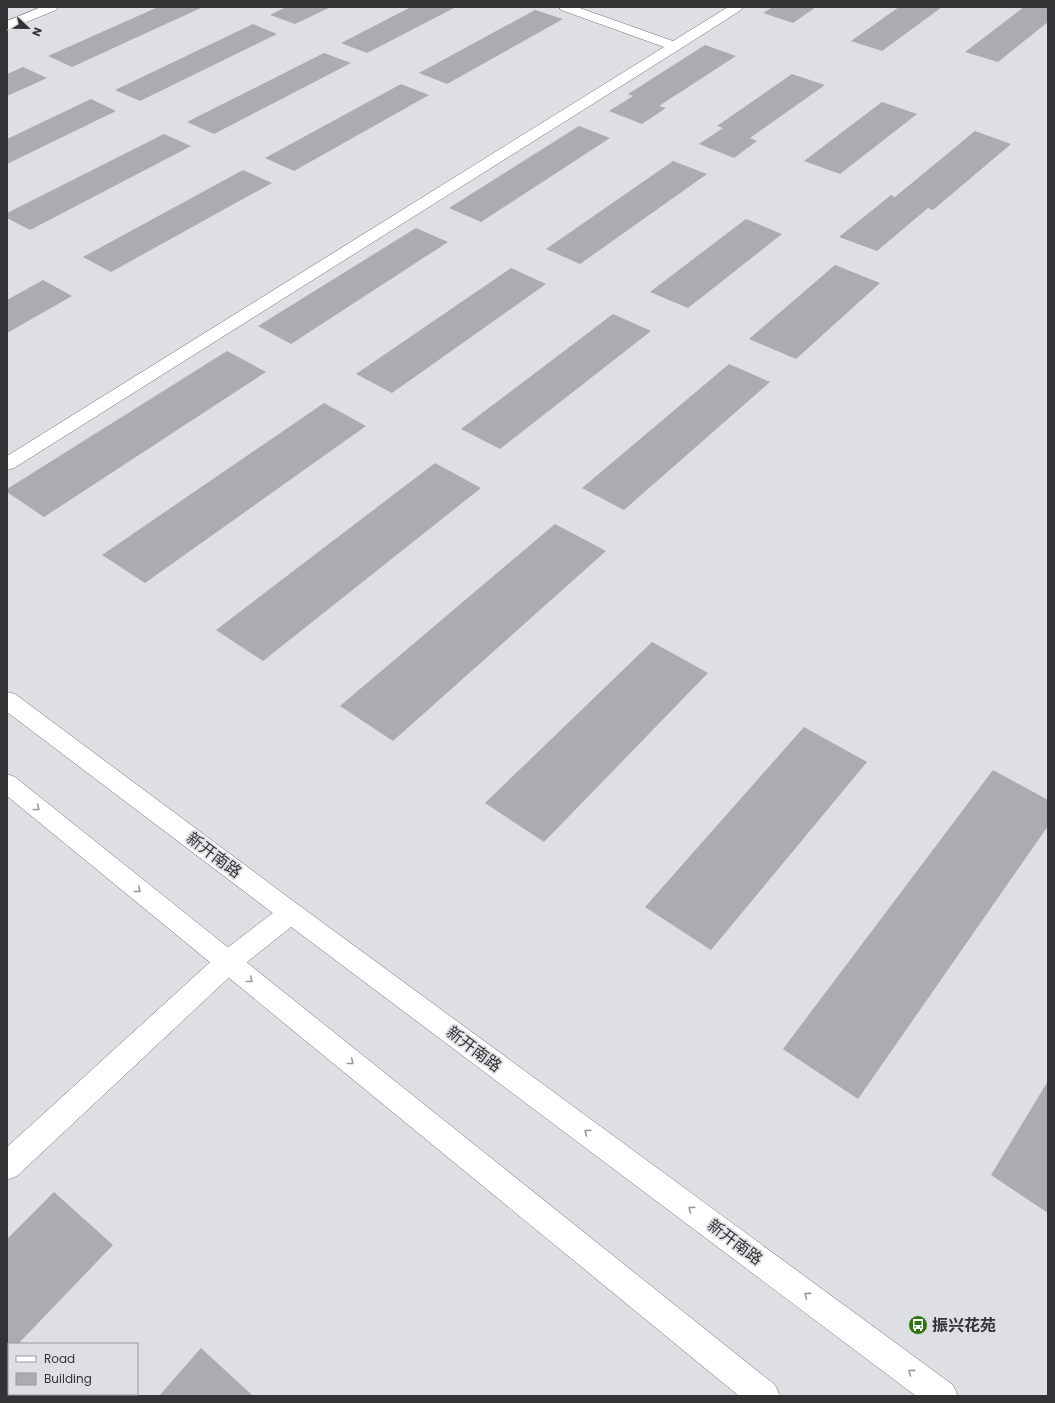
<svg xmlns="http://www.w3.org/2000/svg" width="1055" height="1403" viewBox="0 0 1055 1403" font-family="Poppins,'Noto Sans SC',sans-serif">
	<rect width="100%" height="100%" fill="#dedfe2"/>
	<g fill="#aaacb0">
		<polygon points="158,7 203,7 72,67 48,56"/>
		<polygon points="286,7 331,7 295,24 270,15"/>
		<polygon points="411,7 456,7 367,53 341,43"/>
		<polygon points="773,7 816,7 793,23 763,13"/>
		<polygon points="899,7 942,7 882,51 851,41"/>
		<polygon points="1024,7 1048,7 1048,22 998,62 965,52"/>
		<polygon points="535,10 563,19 447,84 419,73"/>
		<polygon points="253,24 277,34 140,101 115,90"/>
		<polygon points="705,45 736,56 659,106 666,108 642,124 609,111 633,96 628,94"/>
		<polygon points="324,53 351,63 214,134 187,122"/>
		<polygon points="23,67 47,78 7,96 7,74"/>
		<polygon points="792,74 825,85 750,138 757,141 734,158 699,144 723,128 717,126"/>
		<polygon points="401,84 429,95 294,171 265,158"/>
		<polygon points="91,99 116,111 7,164 7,139"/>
		<polygon points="882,102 917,114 840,174 804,161"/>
		<polygon points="579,126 610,138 481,222 449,208"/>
		<polygon points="975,131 1011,144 933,210 928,208 877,251 839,237 891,195 895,197"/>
		<polygon points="164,134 191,146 30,230 7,218 7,213"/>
		<polygon points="673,161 707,174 580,264 546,249"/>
		<polygon points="243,170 272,183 111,272 83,257"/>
		<polygon points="746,219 782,234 688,308 650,292"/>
		<polygon points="416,228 448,242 291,344 258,326"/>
		<polygon points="835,265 880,283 796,359 749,339"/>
		<polygon points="511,268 546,284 392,393 356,374"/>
		<polygon points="43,280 72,296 7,333 7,300"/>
		<polygon points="613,314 651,331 500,449 461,429"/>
		<polygon points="227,351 266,372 44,517 7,492 7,489"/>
		<polygon points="729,364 770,382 624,510 582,488"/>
		<polygon points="324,403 366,426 145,583 102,555"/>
		<polygon points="435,463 481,488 263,661 216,630"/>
		<polygon points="555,524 606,551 393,741 340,706"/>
		<polygon points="652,642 708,673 544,842 485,803"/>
		<polygon points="804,727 867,762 711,950 645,907"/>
		<polygon points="993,770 1048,800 1048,826 858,1099 783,1049"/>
		<polygon points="1048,1081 1048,1213 991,1175"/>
		<polygon points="54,1192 113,1245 18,1344 9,1344 9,1354 7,1356 7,1239"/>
		<polygon points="201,1348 253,1396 159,1396"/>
	</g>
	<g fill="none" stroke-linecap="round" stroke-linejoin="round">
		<g stroke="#6e6e72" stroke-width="1">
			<g id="minor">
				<polygon points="559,7 577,7 673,41 728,7 743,7 741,10 680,49 14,468 7,470 7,456 664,47 561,10"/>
				<polygon points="291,902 300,906 303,913 300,920 237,970 17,1176 7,1180 7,1147 219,954 282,906"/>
			</g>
		</g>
		<g stroke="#6e6e72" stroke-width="1">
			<g id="secondary">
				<polygon points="41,7 58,7 56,10 7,30 7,21"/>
				<polygon points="7,692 15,694 300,906 953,1385 958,1396 916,1396 282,920 7,712"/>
				<polygon points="7,774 15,777 775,1385 780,1396 739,1396 7,796"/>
			</g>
		</g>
		<use href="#minor" fill="#fff" fill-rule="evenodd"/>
		<use href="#secondary" fill="#fff" fill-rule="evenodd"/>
	</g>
	<defs><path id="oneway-chevron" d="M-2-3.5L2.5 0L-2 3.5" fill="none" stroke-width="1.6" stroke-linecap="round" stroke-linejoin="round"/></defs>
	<g stroke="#99999a">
		<use href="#oneway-chevron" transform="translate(37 808) rotate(39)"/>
		<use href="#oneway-chevron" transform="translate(138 890) rotate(39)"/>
		<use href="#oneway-chevron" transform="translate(250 980) rotate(39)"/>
		<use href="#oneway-chevron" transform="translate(351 1062) rotate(39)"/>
		<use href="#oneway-chevron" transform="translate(587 1132) rotate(-143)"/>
		<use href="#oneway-chevron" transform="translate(691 1209) rotate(-143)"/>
		<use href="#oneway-chevron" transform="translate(807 1295) rotate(-143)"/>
		<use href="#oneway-chevron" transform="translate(911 1372) rotate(-143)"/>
	</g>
	<defs>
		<g id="bus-disc" transform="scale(1)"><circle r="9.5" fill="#2f7310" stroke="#dedfe2"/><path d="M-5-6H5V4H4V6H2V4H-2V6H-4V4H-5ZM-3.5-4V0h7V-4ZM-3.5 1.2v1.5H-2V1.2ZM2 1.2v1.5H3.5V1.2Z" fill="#fff"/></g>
	</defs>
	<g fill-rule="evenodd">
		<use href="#bus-disc" x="918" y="1325"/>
	</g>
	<g text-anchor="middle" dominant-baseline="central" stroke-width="3.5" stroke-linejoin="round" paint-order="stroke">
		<g font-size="16" fill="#333335" stroke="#dedfe2">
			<text transform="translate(214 855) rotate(37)">新开南路</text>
			<text transform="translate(474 1049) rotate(37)">新开南路</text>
			<text transform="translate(735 1242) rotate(37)">新开南路</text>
		</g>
		<g font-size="16" font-weight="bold" fill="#333335" stroke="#dedfe2" text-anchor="start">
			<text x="932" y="1325">振兴花苑</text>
		</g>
	</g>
	<rect width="1055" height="1403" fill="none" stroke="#333335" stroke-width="16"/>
	<rect x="8" y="1343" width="130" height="52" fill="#dedfe2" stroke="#9a9a9d"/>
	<rect x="16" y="1356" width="20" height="6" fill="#ffffff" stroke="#9a9a9d"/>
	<text x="44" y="1363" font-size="12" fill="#333335">Road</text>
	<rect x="16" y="1373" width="20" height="12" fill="#aaacb0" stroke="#9a9a9d"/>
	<text x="44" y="1383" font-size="12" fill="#333335">Building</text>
	<g transform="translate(28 28) rotate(112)" stroke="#dedfe2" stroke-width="3" paint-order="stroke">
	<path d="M0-3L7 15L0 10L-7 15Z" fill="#333335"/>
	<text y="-6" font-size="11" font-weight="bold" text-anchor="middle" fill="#333335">N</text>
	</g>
</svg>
